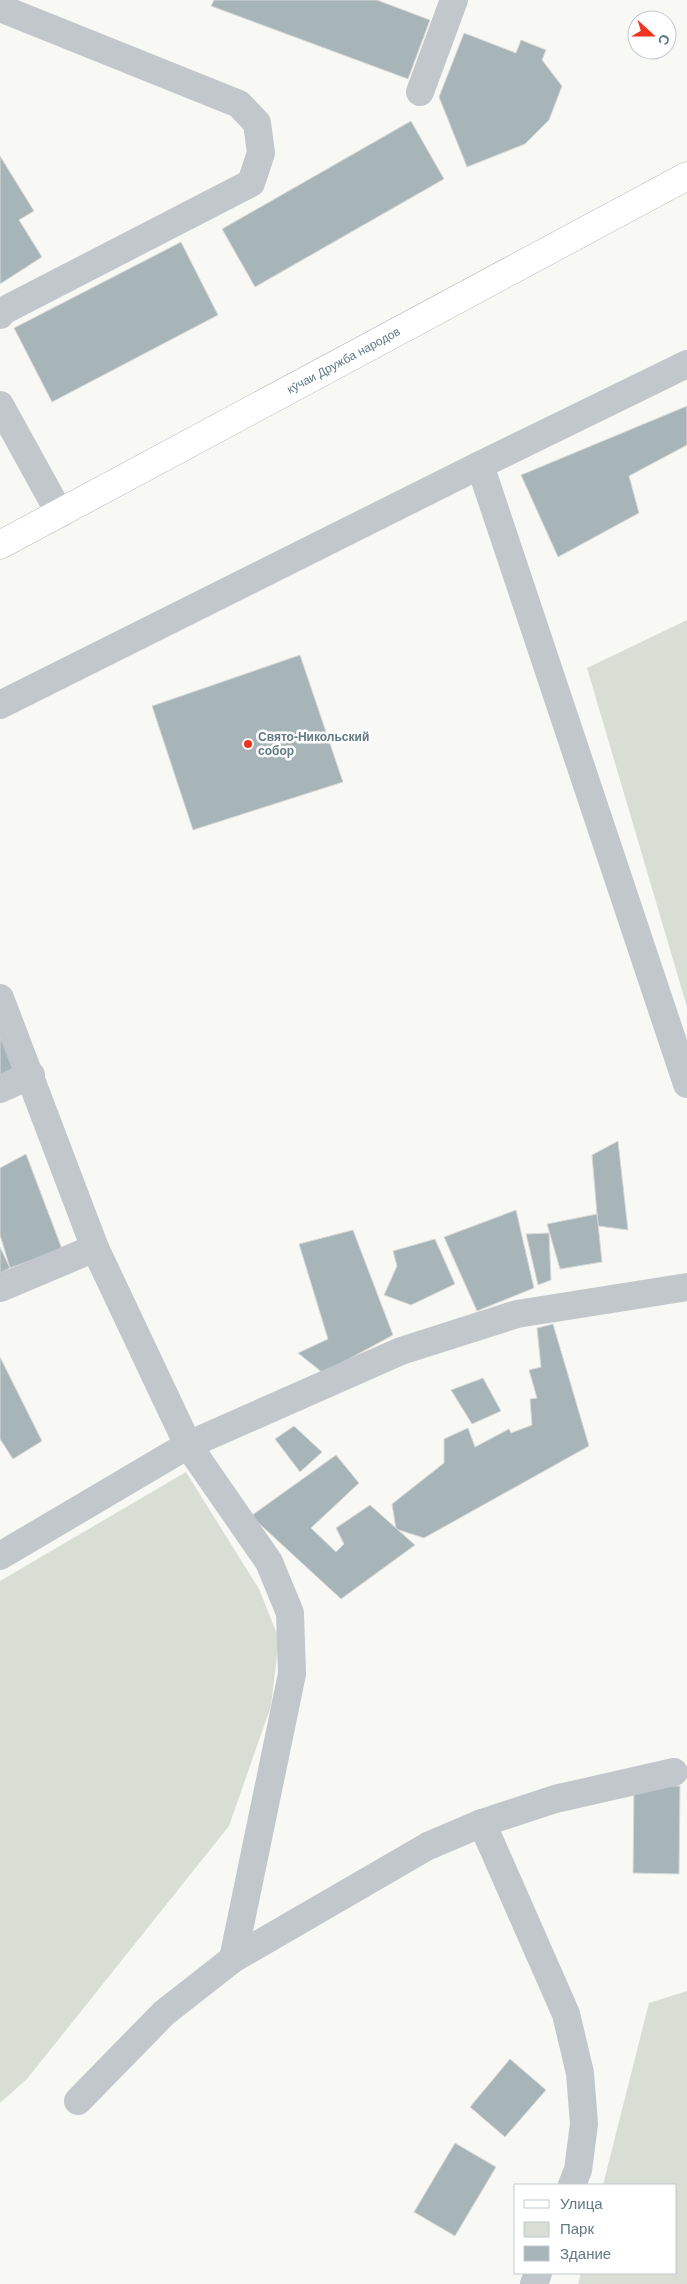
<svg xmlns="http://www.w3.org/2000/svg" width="687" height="2284" viewBox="0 0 687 2284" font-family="Arial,sans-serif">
	<rect width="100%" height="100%" fill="#f8f8f5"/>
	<g fill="#d9ded4">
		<polygon points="687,620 687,1007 587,668"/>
		<polygon points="186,1472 259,1589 279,1639 271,1706 229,1826 27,2079 0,2103 0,1581"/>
		<polygon points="687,1991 687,2284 578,2284 581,2273 676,2273 676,2185 603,2185 649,2003"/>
	</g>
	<g fill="#a7b4b8" stroke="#dadad8">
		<polygon points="214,0 377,0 430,20 408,79 211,6"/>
		<polygon points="464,33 516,53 521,40 546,50 542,60 562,86 549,120 525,144 467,167 439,97"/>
		<polygon points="411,121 444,179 255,287 222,229"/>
		<polygon points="0,156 34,211 19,220 42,257 0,284"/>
		<polygon points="181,242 218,315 52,402 14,328"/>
		<polygon points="687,406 687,445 629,476 639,513 558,557 521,475"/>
		<polygon points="300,655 343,782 193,830 152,706"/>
		<polygon points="11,1034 24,1066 0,1076 0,1039"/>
		<polygon points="618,1141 628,1230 598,1226 592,1155"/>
		<polygon points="26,1154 62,1249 10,1268 0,1235 0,1168"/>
		<polygon points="516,1210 534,1288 477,1311 444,1237"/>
		<polygon points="597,1214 602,1262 560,1269 547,1224"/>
		<polygon points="353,1230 393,1335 323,1373 298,1353 328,1339 299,1244"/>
		<polygon points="549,1233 551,1280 538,1285 526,1234"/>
		<polygon points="435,1239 455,1284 411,1305 384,1295 397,1266 393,1251"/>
		<polygon points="0,1247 10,1268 0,1273"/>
		<polygon points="553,1324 589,1446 424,1538 396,1529 392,1504 444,1463 444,1439 468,1428 475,1447 509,1429 511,1433 532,1425 530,1399 537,1398 529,1370 541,1367 537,1328"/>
		<polygon points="0,1357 42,1441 13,1459 0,1439"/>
		<polygon points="483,1378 501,1411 472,1424 451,1390"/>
		<polygon points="294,1426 322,1452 300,1472 275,1439"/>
		<polygon points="336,1455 359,1483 311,1528 336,1552 344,1544 336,1528 370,1505 415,1545 341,1599 251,1516"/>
		<polygon points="634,1785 680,1786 679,1874 633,1873"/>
		<polygon points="510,2059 546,2090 505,2137 470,2107"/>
		<polygon points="455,2143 496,2167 455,2236 414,2212"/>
	</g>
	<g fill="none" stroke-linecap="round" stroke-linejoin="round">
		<g stroke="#b4bbbe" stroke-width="29">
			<g id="major">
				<path id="s1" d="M 0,545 L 687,176"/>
			</g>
		</g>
		<g stroke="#c1c7ca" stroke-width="28">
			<polyline points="0,8 239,104 257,123 261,153 251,183 3,311 0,315"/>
			<polyline points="420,92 454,0"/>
			<polyline points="687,364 480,465 687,1084"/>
			<polyline points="0,405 60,514"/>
			<polyline points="0,705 480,465"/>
			<polyline points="0,998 95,1248 0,1288"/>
			<polyline points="0,1089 31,1075"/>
			<polyline points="95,1248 188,1445 269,1562 290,1613 292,1674 233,1959"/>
			<polyline points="0,1556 188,1445 401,1351 517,1314 687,1287"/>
			<polyline points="78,2101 164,2013 233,1959 428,1846 482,1823"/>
			<polyline points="572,2185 578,2170 584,2124 580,2073 566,2014 482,1823 555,1799 674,1772"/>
			<polyline points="534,2284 538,2273"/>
		</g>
		<use href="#major" stroke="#fff" stroke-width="28"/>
	</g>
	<circle fill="#ef331f" stroke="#fff" stroke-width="2" cx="248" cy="744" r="5"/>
	<g text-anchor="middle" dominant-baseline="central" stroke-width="5" stroke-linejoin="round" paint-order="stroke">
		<g font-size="12" fill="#617983" stroke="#fff">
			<text stroke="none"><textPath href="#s1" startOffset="390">кӯчаи Дружба народов</textPath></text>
		</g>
		<g font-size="12" font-weight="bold" fill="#617983" stroke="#fff" text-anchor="start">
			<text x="258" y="737">Свято-Никольский<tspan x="258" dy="14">собор</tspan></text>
		</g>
	</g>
	<rect x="514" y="2184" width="162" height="90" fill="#ffffff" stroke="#c0c9cd"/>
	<rect x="524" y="2200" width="25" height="8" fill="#ffffff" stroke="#c0c9cd"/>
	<text x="560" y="2209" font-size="15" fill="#617983">Улица</text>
	<rect x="524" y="2222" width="25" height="15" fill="#d9ded4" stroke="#c0c9cd"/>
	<text x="560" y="2234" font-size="15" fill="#617983">Парк</text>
	<rect x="524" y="2246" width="25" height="15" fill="#a7b4b8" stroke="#c0c9cd"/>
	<text x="560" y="2259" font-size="15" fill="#617983">Здание</text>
	<g transform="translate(652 35) rotate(111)"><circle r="24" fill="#ffffff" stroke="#c0c9cd"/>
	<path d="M0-4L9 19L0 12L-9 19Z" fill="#ef331f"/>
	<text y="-8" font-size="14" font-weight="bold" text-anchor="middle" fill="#617983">С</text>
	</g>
</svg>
